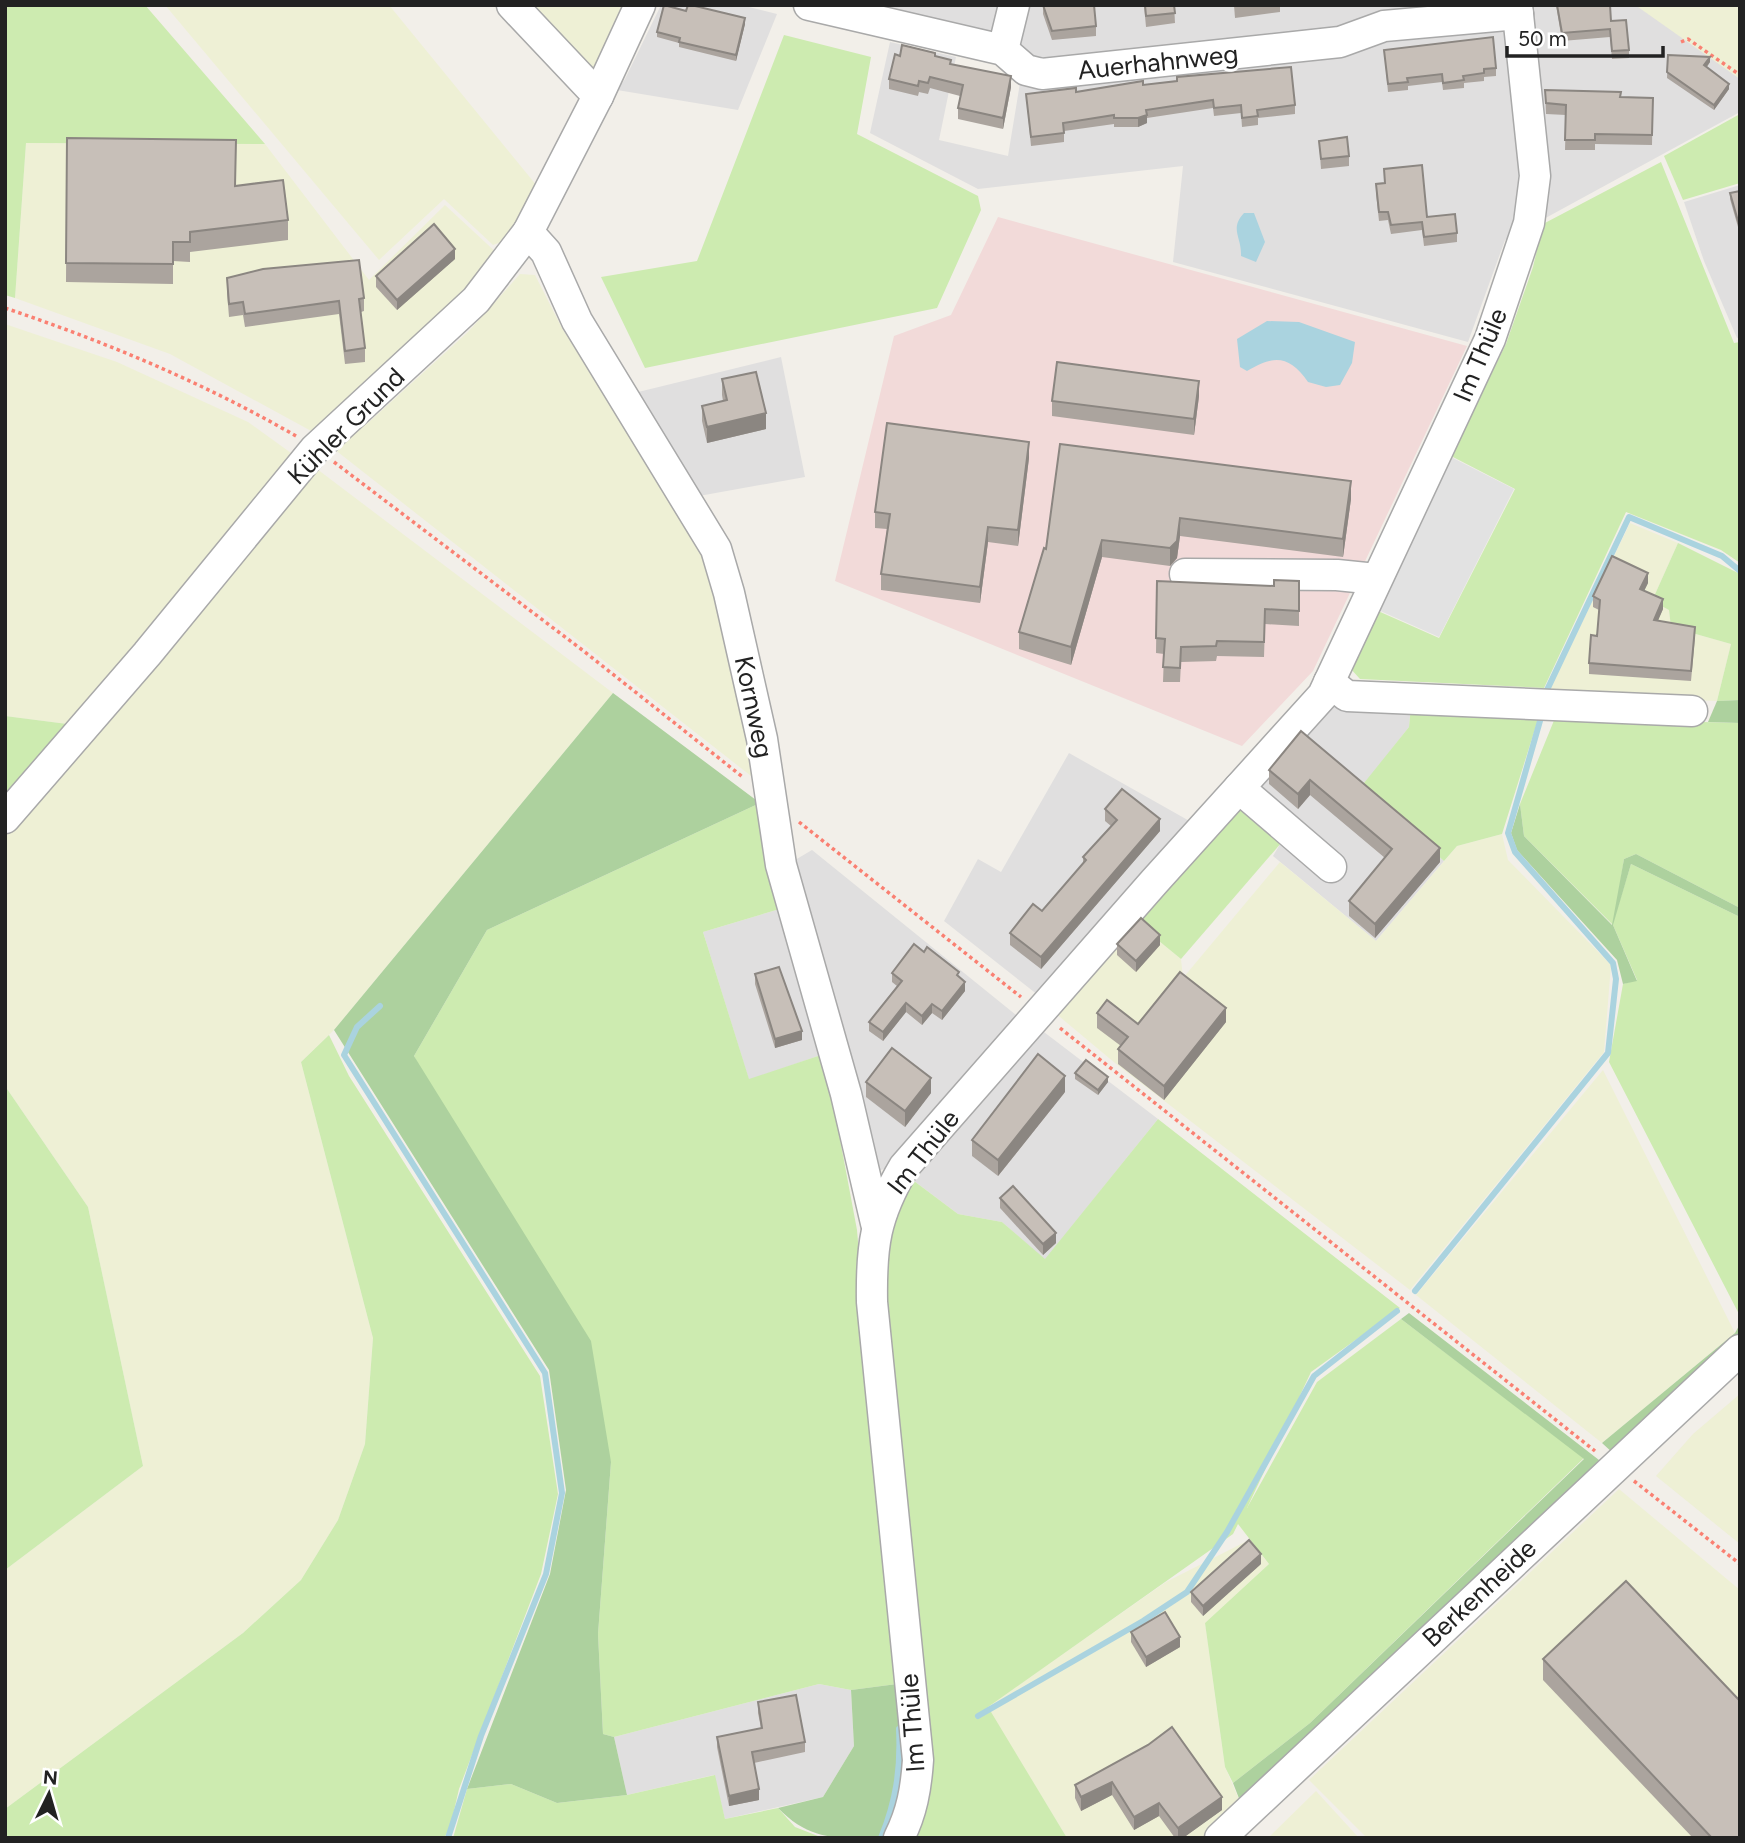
<svg xmlns="http://www.w3.org/2000/svg" width="1745" height="1843" viewBox="0 0 1745 1843" font-family="Figtree,sans-serif">
	<rect width="100%" height="100%" fill="#f2efe9"/>
	<g fill="#e0dfdf">
		<polygon points="661,5 741,5 777,14 738,110 617,90 625,79"/>
		<polygon points="861,5 1003,5 1000,26 990,36"/>
		<polygon points="1026,5 1639,5 1740,79 1740,112 1505,240 1468,342 1173,262 1183,166 978,189 870,133 890,42 956,57 939,140 1008,156 1020,83 1030,60 1021,45"/>
		<polygon points="1740,185 1740,337 1737,338 1704,261 1684,202"/>
		<polygon points="781,357 805,477 699,496 630,394"/>
		<polygon points="1329,700 1411,706 1409,727 1361,788 1444,861 1376,941 1273,856 1282,841 1237,807"/>
		<polygon points="1069,753 1193,823 1043,999 944,921 978,859 1001,872"/>
		<polygon points="812,850 1016,1015 890,1167 878,1171 790,863"/>
		<polygon points="783,908 824,1054 749,1080 703,932"/>
		<polygon points="1040,1029 1158,1119 1045,1260 1002,1222 958,1214 914,1181"/>
		<polygon points="819,1684 851,1690 854,1746 823,1797 725,1819 714,1775 627,1795 614,1737"/>
	</g>
	<polygon fill="#f2dad9" points="998,217 1467,346 1313,671 1242,746 835,581 894,336 951,315"/>
	<g fill="#eef0d5">
		<polygon points="165,5 389,5 537,186 509,239 493,245 444,199 379,260"/>
		<polygon points="529,5 628,5 602,59 590,75"/>
		<polygon points="1639,5 1740,5 1740,79 1638,7"/>
		<polygon points="26,143 265,144 369,280 445,205 500,256 422,338 313,432 170,354 15,298"/>
		<polygon points="520,274 535,275 563,330 680,509 714,572 760,783 334,449 369,422 468,332"/>
		<polygon points="5,324 117,362 248,422 298,458 75,725 5,716"/>
		<polygon points="317,469 613,693 334,1030 301,1062 373,1338 365,1444 338,1520 301,1580 243,1633 5,1809 5,1570 143,1466 88,1207 5,1086 5,833"/>
		<polygon points="1630,523 1678,543 1652,601 1669,610 1671,627 1731,644 1717,701 1547,695"/>
		<polygon points="1502,834 1508,860 1611,965 1604,1052 1410,1290 1115,1063 1054,1012 1137,923 1181,959 1183,978 1280,862 1376,941 1457,846"/>
		<polygon points="1603,1070 1735,1333 1602,1443 1416,1295"/>
		<polygon points="1740,1394 1740,1544 1656,1476 1693,1434"/>
		<polygon points="1619,1489 1740,1590 1740,1838 1367,1838 1309,1780"/>
		<polygon points="1249,1540 1269,1564 1205,1623 1225,1767 1242,1806 1206,1838 1067,1838 987,1707 1166,1582"/>
		<polygon points="1316,1791 1359,1838 1268,1838"/>
	</g>
	<g fill="#cdebb0">
		<polygon points="5,5 145,5 265,144 26,143 15,298 5,295"/>
		<polygon points="784,35 871,57 857,134 978,196 981,210 937,308 645,368 601,277 697,261"/>
		<polygon points="1740,114 1740,183 1683,200 1664,156"/>
		<polygon points="1661,162 1734,343 1740,342 1740,563 1721,550 1626,512 1544,688 1360,679 1350,668 1378,611 1439,638 1515,489 1451,456 1506,344 1533,267 1543,224"/>
		<polygon points="1678,543 1740,574 1740,700 1717,701 1731,644 1671,627 1669,610 1652,601"/>
		<polygon points="1411,706 1540,713 1502,834 1457,846 1444,861 1360,788 1409,727"/>
		<polygon points="5,716 75,725 5,808"/>
		<polygon points="1555,718 1740,723 1740,908 1636,854 1624,859 1615,916 1631,864 1740,917 1740,1316 1609,1062 1623,984 1637,980 1613,925 1524,836 1520,804"/>
		<polygon points="760,803 783,908 703,932 749,1079 824,1054 857,1230 897,1684 851,1690 819,1684 614,1737 603,1734 598,1634 611,1462 414,1056 487,930"/>
		<polygon points="1237,807 1282,842 1181,959 1137,923"/>
		<polygon points="329,1035 349,1076 540,1376 558,1494 541,1574 459,1789 450,1828 444,1838 5,1838 5,1809 243,1633 301,1580 338,1520 365,1444 373,1338 301,1062"/>
		<polygon points="5,1086 88,1207 143,1466 5,1570"/>
		<polygon points="1158,1119 1400,1308 1311,1372 1247,1508 1317,1382 1401,1319 1584,1458 1310,1723 1233,1783 1225,1767 1205,1623 1269,1564 1238,1524 1233,1534 988,1707 1067,1838 911,1838 885,1236 897,1203 914,1181 958,1214 1002,1222 1045,1259"/>
		<polygon points="715,1775 725,1819 778,1808 795,1827 823,1838 453,1838 467,1789 511,1784 557,1803 627,1795"/>
	</g>
	<g fill="#add19e">
		<polygon points="613,693 760,803 487,930 414,1056 591,1341 611,1462 598,1634 603,1734 614,1737 627,1795 557,1803 511,1784 467,1789 550,1574 566,1490 549,1370 334,1030"/>
		<polygon points="1740,700 1740,723 1708,722 1717,701"/>
		<polygon points="1520,804 1524,836 1612,925 1624,859 1636,854 1740,908 1740,917 1631,864 1613,925 1637,981 1623,984 1617,960 1517,850 1511,833"/>
		<polygon points="1409,1313 1599,1460 1599,1471 1242,1806 1233,1783 1310,1723 1584,1459 1401,1319"/>
		<polygon points="1740,1324 1740,1340 1614,1454 1602,1443 1735,1333"/>
		<path d="M 897,1684 L 905,1738 L 904,1793 L 887,1838 C 840,1838 812,1843 778,1808 L 823,1797 L 854,1746 L 851,1690 Z"/>
	</g>
	<polygon fill="#e2e2e2" points="1451,457 1514,489 1439,637 1376,609"/>
	<g fill="#aad3df">
		<path d="M 1244,213 L 1254,213 L 1265,242 L 1256,262 L 1241,256 C 1242,237 1229,229 1244,213 Z"/>
		<path d="M 1267,321 L 1299,322 L 1355,342 L 1352,363 L 1340,385 L 1326,387 L 1308,382 C 1289,355 1274,355 1247,371 L 1240,367 L 1237,339 Z"/>
	</g>
	<g fill="none" stroke-linecap="round" stroke-linejoin="round">
		<g stroke="#aad3df" stroke-width="6">
			<polyline points="1547,690 1629,517 1722,556 1740,571"/>
			<polyline points="380,1006 357,1027 344,1055 545,1373 562,1493 546,1574 481,1736 448,1838"/>
			<polyline points="1415,1291 1608,1053 1616,979 1613,963 1515,852 1508,833 1542,714"/>
			<polyline points="978,1716 1143,1621 1187,1592 1227,1532 1314,1376 1397,1311"/>
			<path d="M 881,1838 C 896,1801 901,1769 899,1729"/>
		</g>
		<g stroke="#a9a9a9" stroke-width="33">
			<g id="minor">
				<polyline points="512,5 598,96"/>
				<polyline points="809,5 1003,50 1026,70 1042,74 1340,42 1384,26 1518,14"/>
				<polyline points="1003,50 1014,5"/>
				<polyline points="528,232 546,252 577,321 716,549 729,593 762,739 781,865 846,1094 876,1223"/>
				<polyline points="1185,574 1337,575 1376,579"/>
				<polyline points="1329,682 1347,696 1692,711"/>
				<polyline points="1239,788 1331,867"/>
				<polyline points="5,818 147,654 315,449 476,300 528,232 598,96 640,5"/>
				<path d="M 899,1838 C 912,1812 916,1789 918,1760 L 872,1302 C 871,1246 875,1216 904,1167 L 1154,882 L 1323,695 L 1490,339 L 1529,223 L 1535,176 L 1517,5"/>
				<polyline points="1220,1838 1740,1350"/>
			</g>
		</g>
		<g stroke="#fa8072" stroke-width="3.5" stroke-dasharray="3.5 3.5" stroke-linecap="butt">
			<polyline points="1681,42 1688,39 1740,75"/>
			<path d="M 5,308 C 106,342 204,383 296,436"/>
			<polyline points="334,462 581,649 744,778"/>
			<polyline points="799,822 1021,997"/>
			<polyline points="1060,1028 1595,1451"/>
			<polyline points="1634,1481 1740,1564"/>
		</g>
		<use href="#minor" stroke="#fff" stroke-width="30"/>
	</g>
	<g fill="#aba49e">
		<polygon points="1043,5 1096,26 1096,36 1052,40 1043,14"/>
		<polygon points="1144,5 1174,5 1175,23 1146,27"/>
		<polygon points="1234,5 1280,5 1280,12 1235,18"/>
		<polygon points="1556,5 1610,5 1611,21 1629,50 1629,58 1612,59 1610,37 1562,41"/>
		<polygon points="745,24 736,61 679,47 679,43 657,37 657,32"/>
		<polygon points="1384,50 1496,68 1496,76 1484,77 1484,81 1464,83 1464,88 1443,90 1442,82 1408,86 1408,90 1388,92"/>
		<polygon points="1668,55 1710,62 1707,67 1729,89 1714,110 1667,78"/>
		<polygon points="900,56 935,56 951,64 1011,87 1003,129 958,119 958,108 960,96 930,88 928,94 919,92 918,96 889,89 889,79"/>
		<polygon points="1143,85 1295,105 1295,114 1258,118 1258,125 1242,127 1241,113 1214,116 1213,108 1147,118 1147,123 1138,127 1114,127 1114,124 1064,131 1064,142 1031,146 1026,94 1076,92"/>
		<polygon points="1545,90 1620,97 1653,98 1652,145 1595,144 1595,150 1565,150 1566,115 1546,114"/>
		<polygon points="67,138 236,186 288,220 288,240 190,252 190,262 173,261 173,284 66,282"/>
		<polygon points="1319,141 1349,156 1349,166 1321,169"/>
		<polygon points="1384,169 1427,217 1457,233 1457,242 1424,246 1422,230 1391,234 1388,220 1379,221 1376,193 1376,184 1385,183"/>
		<polygon points="1740,191 1740,234 1730,199 1730,193"/>
		<polygon points="455,259 397,310 376,287 376,276"/>
		<polygon points="227,278 364,298 364,311 361,312 365,348 365,362 345,364 339,314 245,327 243,315 229,317 227,292"/>
		<polygon points="722,379 766,429 707,443 702,421 702,406 723,401 722,395"/>
		<polygon points="1199,396 1194,435 1052,416 1052,401"/>
		<polygon points="1060,444 1351,499 1343,557 1180,536 1177,558 1170,566 1102,557 1071,665 1019,649 1019,632 1046,549"/>
		<polygon points="1029,458 1018,546 988,542 980,603 881,590 881,574 887,529 875,528 875,512"/>
		<polygon points="1157,581 1274,586 1299,581 1299,626 1265,624 1264,657 1217,656 1216,661 1181,662 1180,682 1163,682 1164,654 1156,653"/>
		<polygon points="1648,583 1644,591 1663,609 1658,620 1695,637 1691,681 1589,674 1589,663 1597,636 1599,610 1593,607 1593,596"/>
		<polygon points="1301,731 1440,862 1375,938 1349,916 1349,901 1385,858 1310,795 1298,809 1269,784 1269,770"/>
		<polygon points="1105,809 1160,831 1041,969 1010,945 1010,933 1042,911 1083,863 1083,857 1111,826 1105,821"/>
		<polygon points="1117,944 1160,945 1136,972 1117,955"/>
		<polygon points="892,973 959,977 965,991 942,1020 932,1013 922,1025 906,1012 883,1041 869,1031 869,1022 897,986 892,982"/>
		<polygon points="755,974 802,1040 775,1048 755,984"/>
		<polygon points="1097,1013 1138,1024 1226,1022 1164,1100 1118,1064 1118,1049 1121,1046 1097,1028"/>
		<polygon points="1075,1073 1108,1082 1098,1095 1075,1079"/>
		<polygon points="866,1082 931,1093 905,1127 866,1097"/>
		<polygon points="1065,1092 998,1176 972,1156 972,1140"/>
		<polygon points="1000,1198 1056,1243 1043,1255 1000,1208"/>
		<polygon points="1261,1564 1203,1616 1191,1602 1191,1592"/>
		<polygon points="1131,1632 1180,1647 1146,1667 1131,1642"/>
		<polygon points="1543,1659 1740,1838 1693,1838 1543,1680"/>
		<polygon points="758,1702 805,1742 805,1752 754,1763 759,1800 729,1806 717,1747 717,1737 761,1728 758,1713"/>
		<polygon points="1148,1745 1222,1810 1183,1838 1175,1838 1159,1816 1134,1830 1112,1795 1081,1811 1075,1798 1075,1785"/>
	</g>
	<g fill="#8b8681">
		<polygon points="745,18 745,24 736,61 736,55"/>
		<polygon points="1710,57 1710,62 1704,70 1704,65"/>
		<polygon points="1011,76 1011,87 1003,129 1003,118"/>
		<polygon points="1729,84 1729,89 1714,110 1714,105"/>
		<polygon points="1147,115 1147,123 1138,127 1138,118"/>
		<polygon points="455,249 455,259 397,310 397,300"/>
		<polygon points="1199,381 1199,396 1194,435 1194,419"/>
		<polygon points="766,413 766,429 707,443 707,427"/>
		<polygon points="1029,442 1029,458 1018,546 1018,530"/>
		<polygon points="1351,481 1351,499 1343,557 1343,539"/>
		<polygon points="1180,518 1180,536 1177,558 1170,566 1170,548"/>
		<polygon points="988,527 988,542 980,603 980,587"/>
		<polygon points="1102,540 1102,557 1071,665 1071,647"/>
		<polygon points="1648,573 1648,583 1640,599 1640,589"/>
		<polygon points="1663,599 1663,609 1654,630 1654,620"/>
		<polygon points="1310,780 1310,795 1298,809 1298,794"/>
		<polygon points="1160,819 1160,831 1041,969 1041,957"/>
		<polygon points="1440,848 1440,862 1375,938 1375,924"/>
		<polygon points="1160,935 1160,945 1136,972 1136,961"/>
		<polygon points="965,982 965,991 942,1020 942,1011"/>
		<polygon points="906,1003 906,1012 883,1041 883,1032"/>
		<polygon points="932,1004 932,1013 922,1025 922,1016"/>
		<polygon points="1226,1008 1226,1022 1164,1100 1164,1086"/>
		<polygon points="802,1031 802,1040 775,1048 775,1039"/>
		<polygon points="1065,1076 1065,1092 998,1176 998,1160"/>
		<polygon points="1108,1077 1108,1082 1098,1095 1098,1090"/>
		<polygon points="931,1078 931,1093 905,1127 905,1111"/>
		<polygon points="1056,1233 1056,1243 1043,1255 1043,1244"/>
		<polygon points="1261,1554 1261,1564 1203,1616 1203,1606"/>
		<polygon points="1180,1637 1180,1647 1146,1667 1146,1657"/>
		<polygon points="1112,1782 1112,1795 1081,1811 1081,1797"/>
		<polygon points="759,1789 759,1800 729,1806 729,1796"/>
		<polygon points="1222,1797 1222,1810 1183,1838 1178,1838 1178,1828"/>
		<polygon points="1159,1803 1159,1816 1134,1830 1134,1817"/>
	</g>
	<g fill="#c7bfb8" stroke="#8b8681" stroke-width="2">
		<polygon points="664,5 686,11 688,5 691,5 745,18 736,55 679,42 680,38 657,32"/>
		<polygon points="1043,5 1094,5 1096,26 1052,31"/>
		<polygon points="1145,5 1174,5 1175,13 1146,16"/>
		<polygon points="1557,5 1610,5 1611,21 1626,20 1629,50 1612,51 1610,29 1562,33"/>
		<polygon points="1493,37 1496,68 1484,69 1484,73 1463,76 1464,80 1443,83 1442,74 1407,78 1408,82 1388,84 1384,50"/>
		<polygon points="902,45 935,53 935,56 951,60 950,64 1011,76 1003,118 958,108 963,85 930,77 928,83 919,81 918,86 889,79 895,54 900,56"/>
		<polygon points="1668,55 1710,57 1704,65 1729,84 1714,105 1667,72"/>
		<polygon points="1291,67 1295,105 1257,110 1258,116 1242,118 1241,105 1214,108 1213,100 1146,110 1147,115 1138,118 1114,118 1114,115 1063,123 1064,133 1031,137 1026,94 1076,88 1076,92 1143,81 1143,85 1177,81 1177,77"/>
		<polygon points="1545,90 1621,92 1620,97 1653,98 1652,135 1595,134 1595,140 1565,140 1566,105 1546,103"/>
		<polygon points="1347,137 1349,156 1321,159 1319,141"/>
		<polygon points="67,138 236,140 235,186 283,180 288,220 190,232 190,242 173,242 173,264 66,263"/>
		<polygon points="1422,165 1427,217 1455,214 1457,233 1424,237 1422,222 1391,225 1388,212 1379,212 1376,184 1385,183 1384,169"/>
		<polygon points="1740,191 1740,228 1730,193"/>
		<polygon points="434,224 455,249 397,300 376,276"/>
		<polygon points="359,260 364,298 359,299 365,348 345,351 339,301 245,314 243,302 229,304 227,278 263,269"/>
		<polygon points="1057,362 1199,381 1194,419 1052,401"/>
		<polygon points="756,372 766,413 707,427 702,406 727,400 722,379"/>
		<polygon points="887,423 1029,442 1018,530 988,527 980,587 881,574 890,514 875,512"/>
		<polygon points="1060,444 1351,481 1343,539 1180,518 1177,541 1170,548 1102,540 1071,647 1019,632 1044,548 1046,549"/>
		<polygon points="1612,556 1648,573 1640,589 1663,599 1654,620 1695,627 1691,671 1589,663 1591,635 1597,636 1600,600 1593,596"/>
		<polygon points="1274,580 1299,581 1299,611 1265,609 1264,642 1217,641 1216,646 1181,647 1180,668 1163,667 1165,639 1156,638 1157,581 1274,586"/>
		<polygon points="1301,731 1440,848 1375,924 1349,901 1392,849 1310,780 1298,794 1269,770"/>
		<polygon points="1122,789 1160,819 1041,957 1010,933 1033,904 1042,911 1086,860 1083,857 1117,820 1105,809"/>
		<polygon points="1141,918 1160,935 1136,961 1117,944"/>
		<polygon points="914,944 924,952 927,947 959,972 957,975 965,982 942,1011 932,1004 922,1016 906,1003 883,1032 869,1022 902,981 892,973"/>
		<polygon points="779,967 802,1031 775,1039 755,974"/>
		<polygon points="1180,972 1226,1008 1164,1086 1118,1049 1128,1037 1097,1013 1107,1000 1138,1024"/>
		<polygon points="892,1048 931,1078 905,1111 866,1082"/>
		<polygon points="1038,1054 1065,1076 998,1160 972,1140"/>
		<polygon points="1086,1060 1108,1077 1098,1090 1075,1073"/>
		<polygon points="1013,1186 1056,1233 1043,1244 1000,1198"/>
		<polygon points="1249,1540 1261,1554 1203,1606 1191,1592"/>
		<polygon points="1626,1581 1740,1701 1740,1838 1712,1838 1543,1659"/>
		<polygon points="1165,1612 1180,1637 1146,1657 1131,1632"/>
		<polygon points="796,1695 805,1742 752,1752 759,1789 729,1796 717,1737 762,1728 758,1702"/>
		<polygon points="1172,1727 1222,1797 1178,1828 1159,1803 1134,1817 1112,1782 1081,1797 1075,1785 1148,1745"/>
	</g>
	<g text-anchor="middle" dominant-baseline="central" stroke-width="6" stroke-linejoin="round" paint-order="stroke">
		<g font-size="26" fill="#222" stroke="#fff">
			<text transform="translate(1158 62) rotate(-6)">Auerhahnweg</text>
			<text transform="translate(1480 355) rotate(-67)">Im Thüle</text>
			<text transform="translate(346 426) rotate(-45)">Kühler Grund</text>
			<text transform="translate(754 707) rotate(78)">Kornweg</text>
			<text transform="translate(923 1152) rotate(-52)">Im Thüle</text>
			<text transform="translate(1479 1593) rotate(-43)">Berkenheide</text>
			<text transform="translate(912 1723) rotate(-94)">Im Thüle</text>
		</g>
	</g>
	<rect width="1745" height="1843" fill="none" stroke="#222222" stroke-width="14"/>
	<g transform="translate(49 1794) rotate(5)" stroke="#ffffff" stroke-width="5" paint-order="stroke">
	<path d="M0-5L12 26L0 18L-12 26Z" fill="#222222"/>
	<text y="-10" font-size="19" font-weight="bold" text-anchor="middle" fill="#222222">N</text>
	</g>
	<path d="M1507 46v10h156v-10" fill="none" stroke="#222222" stroke-width="3.5"/>
	<text x="1518" y="46" font-size="21" fill="#222222" stroke="#ffffff" stroke-width="5" paint-order="stroke">50 m</text>
</svg>
